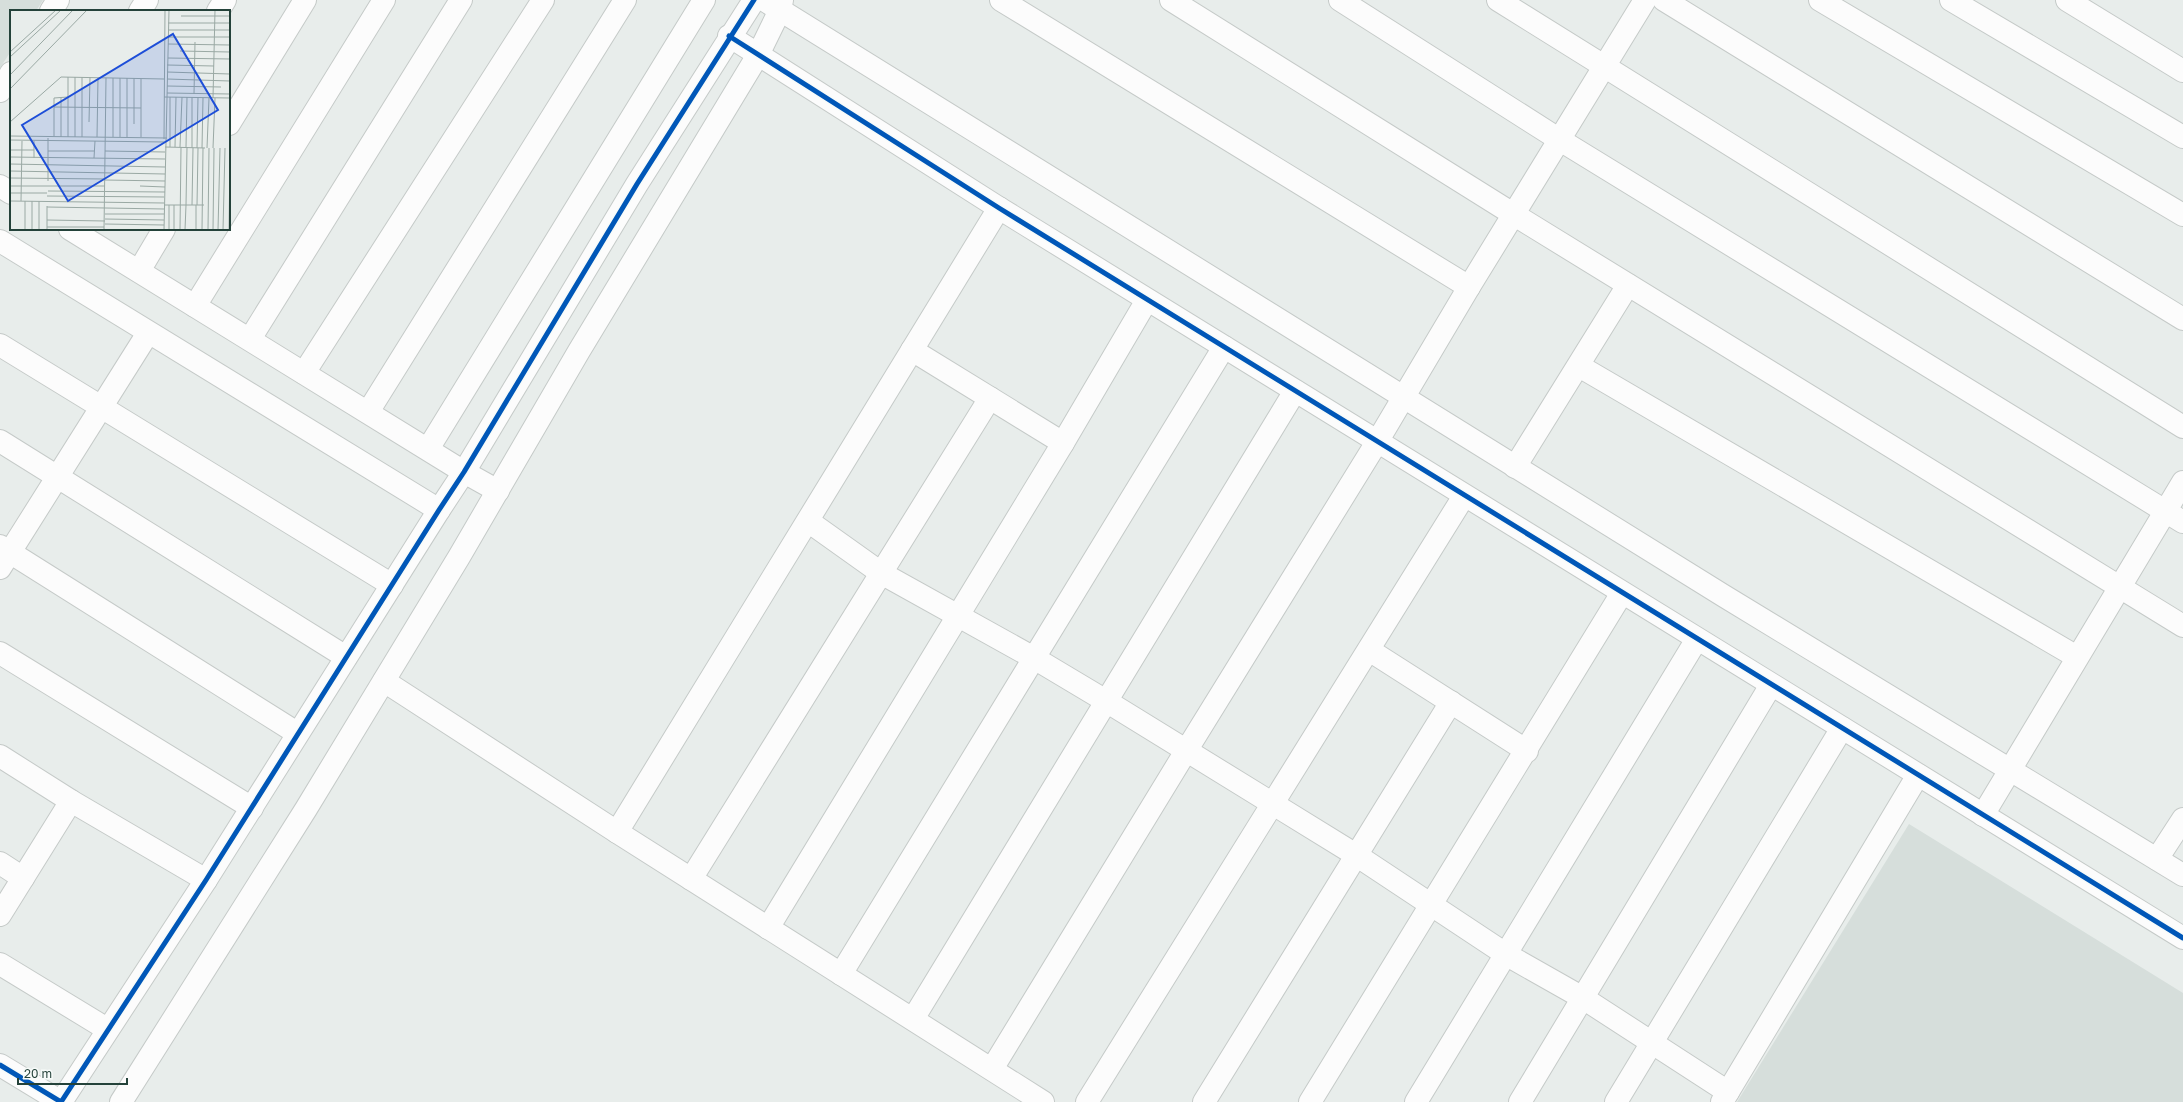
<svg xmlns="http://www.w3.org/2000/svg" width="2183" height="1102" viewBox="0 0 2183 1102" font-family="'Golos Text',sans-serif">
	<rect width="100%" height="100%" fill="#e8edeb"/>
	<g fill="#d6dedb">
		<polygon points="0,0 43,0 36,11 11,11 11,51 0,68"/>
		<polygon points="1909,824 2183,993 2183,1102 1737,1102"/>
	</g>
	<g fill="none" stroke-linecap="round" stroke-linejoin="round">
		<g stroke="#c5cac8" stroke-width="24">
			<g id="street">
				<polyline points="764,0 1724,596 2183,875"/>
				<polyline points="1001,0 1469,287"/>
				<polyline points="1171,0 1513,214 2183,626"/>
				<polyline points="1340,0 1560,140 2183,522"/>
				<polyline points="1498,0 2183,427"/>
				<polyline points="1664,0 2183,319"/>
				<polyline points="1820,0 2183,215"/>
				<polyline points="1951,0 2183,137"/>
				<polyline points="2067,0 2183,71"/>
				<polyline points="51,11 58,0"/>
				<polyline points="140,11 147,0"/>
				<polyline points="218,11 225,0"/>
				<polyline points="729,36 999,208 2183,938"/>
				<polyline points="0,91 11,73"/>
				<polyline points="229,124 305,0"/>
				<polyline points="0,186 11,193"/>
				<polyline points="70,229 464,472 498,491"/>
				<polyline points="0,241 439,510"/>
				<polyline points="139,271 164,229"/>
				<polyline points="195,306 384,0"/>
				<polyline points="250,339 461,0"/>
				<polyline points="0,345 392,585"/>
				<polyline points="912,350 1063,443"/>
				<polyline points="1579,366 2077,657"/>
				<polyline points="304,373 543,0"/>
				<polyline points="368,412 625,0"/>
				<polyline points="0,441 346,657"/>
				<polyline points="428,449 704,0"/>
				<polyline points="1515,467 1628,285"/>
				<polyline points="808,521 881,573 1034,658 1106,701 1356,855 1507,955 1583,998 1728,1092"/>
				<polyline points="0,546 297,733"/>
				<polyline points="0,568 148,333"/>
				<polyline points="1369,650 1527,751"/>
				<polyline points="0,653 252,808"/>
				<polyline points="384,681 617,832 1043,1102"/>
				<polyline points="0,756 71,801 206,880"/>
				<polyline points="1983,815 2183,482"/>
				<polyline points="617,832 999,208"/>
				<polyline points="2157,859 2183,819"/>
				<polyline points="0,863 23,878"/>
				<polyline points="691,879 990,398"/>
				<polyline points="0,915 71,801"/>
				<polyline points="768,928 1063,443 1147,300"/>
				<polyline points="0,964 107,1029"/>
				<polyline points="841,974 1224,347"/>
				<polyline points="913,1019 1295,391"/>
				<polyline points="0,1065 61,1102 206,880 439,510 464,472 637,184 754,0"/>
				<polyline points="992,1069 1186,751 1377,442 1469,287 1645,0"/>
				<polyline points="121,1102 306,809 459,557 579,351 758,55 780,10 782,0"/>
				<polyline points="1087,1102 1464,496"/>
				<polyline points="1204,1102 1451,702"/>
				<polyline points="1310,1102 1622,593"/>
				<polyline points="1416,1102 1697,639"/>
				<polyline points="1520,1102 1771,685"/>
				<polyline points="1616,1102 1842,728"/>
				<polyline points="1722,1102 1918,775"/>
			</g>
		</g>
		<use href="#street" stroke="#fcfcfc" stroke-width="22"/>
		<g stroke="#f7fbf9" stroke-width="8">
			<g id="cycleway">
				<polyline points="729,36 999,208 2183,938"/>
				<polyline points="0,1065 61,1102 206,880 439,510 464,472 637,184 754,0"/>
			</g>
		</g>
		<use href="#cycleway" stroke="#0057b8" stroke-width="5"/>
	</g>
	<g transform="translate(10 10)">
		<rect width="220" height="220" fill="#e8edeb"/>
		<path fill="none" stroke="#9aa9a4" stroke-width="1" d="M 171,6 L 220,6M 158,13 L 220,13M 158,20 L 220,20M 158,27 L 220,27M 158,34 L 220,35M 170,41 L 220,42M 0,42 L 46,0M 0,47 L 51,0M 158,48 L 220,49M 157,55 L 204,56M 157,62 L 220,64M 0,65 L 63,0M 157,69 L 220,71M 157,76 L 211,77M 0,79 L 77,0M 157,83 L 220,84M 184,84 L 185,32M 154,87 L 220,88M 203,88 L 205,0M 44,97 L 131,98M 0,112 L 51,67 L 154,69M 79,112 L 80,67M 124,114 L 124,68M 0,126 L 157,128M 44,126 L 44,88 L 58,87M 51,127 L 51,87M 58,127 L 58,67M 65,127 L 65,67M 72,127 L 72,67M 87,127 L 88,68M 103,127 L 103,68M 110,127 L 110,68M 117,127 L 117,68M 131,127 L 131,69M 154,129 L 155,0M 0,130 L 156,132M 155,137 L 195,138M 160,137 L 160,87M 165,137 L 166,87M 170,137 L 172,87M 176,137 L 177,87M 182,138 L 182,87M 187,138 L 188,87M 192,138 L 193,88M 197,138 L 199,88M 203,138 L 205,88M 0,140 L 24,140M 38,141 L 84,141M 95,141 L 155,142M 0,147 L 155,149M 24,148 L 24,131M 84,148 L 85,131M 0,154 L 155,157M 0,161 L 155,164M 0,168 L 95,169M 95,170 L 155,171M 38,171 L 38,128M 0,176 L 95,176M 130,176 L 155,177M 38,181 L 155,182M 0,183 L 37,183M 37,186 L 154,187M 0,191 L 154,193M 11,191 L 12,131M 15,191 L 15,220M 29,191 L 29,220M 154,195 L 194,195M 176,195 L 177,137M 182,195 L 183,138M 186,195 L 186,220M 187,195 L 188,138M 37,197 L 154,199M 95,204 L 154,204M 95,209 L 154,210M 37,210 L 95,211M 95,214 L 154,215M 37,217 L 94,217M 22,220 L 22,191M 37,220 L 37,196M 94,220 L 96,68M 154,220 L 159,0M 159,220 L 159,195M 164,220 L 164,195M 170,220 L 171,137M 175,220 L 176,195M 192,220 L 193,138M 198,220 L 199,138M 203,220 L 204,138M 208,220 L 210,138M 213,220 L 215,138M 219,220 L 220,150"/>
		<path fill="#1d4ed8" fill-opacity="0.15" stroke="#1d4ed8" stroke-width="2" d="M 163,24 L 208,100 L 58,191 L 12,115 Z"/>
		<rect width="220" height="220" fill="none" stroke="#24423a" stroke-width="2"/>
	</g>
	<path d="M18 1078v6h109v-6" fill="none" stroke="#24423a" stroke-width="2"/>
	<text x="24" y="1078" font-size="12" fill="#24423a" stroke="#f7fbf9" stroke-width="3" paint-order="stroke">20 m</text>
</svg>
